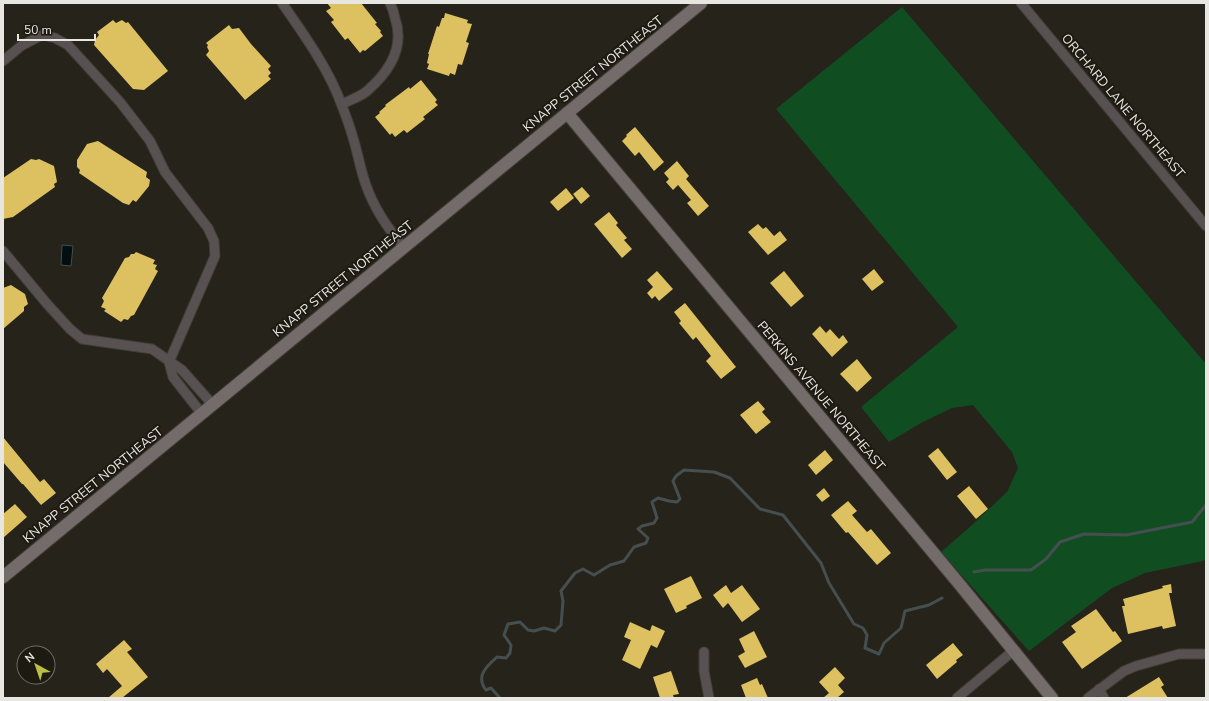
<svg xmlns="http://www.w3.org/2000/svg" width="1209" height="701" viewBox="0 0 1209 701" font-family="'Nunito Sans',sans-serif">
	<rect width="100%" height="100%" fill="#26231a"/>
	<polygon fill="#104e22" points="902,7 1206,364 1206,559 1203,561 1145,573 1112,588 1029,651 941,552 971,526 1007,492 1018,468 1012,452 973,405 952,408 921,423 889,442 861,407 958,327 776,109"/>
	<polygon fill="#010e12" stroke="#464f50" points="62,245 73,246 71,266 61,265"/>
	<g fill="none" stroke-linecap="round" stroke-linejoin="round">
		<g stroke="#464f50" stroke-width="3">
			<polyline points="974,572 985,570 1031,570 1046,559 1060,542 1084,534 1126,535 1192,522 1206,505"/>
			<path d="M 500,698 L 491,688 L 486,690 C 475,676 487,666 497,657 L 506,658 L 510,653 L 511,645 L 504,635 L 508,624 L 520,622 L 528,630 L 534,631 L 544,628 L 555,631 L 561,625 L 563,601 L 561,591 L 575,573 L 583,569 L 594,575 L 610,565 L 624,561 L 634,547 L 646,543 L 648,538 L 638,529 L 642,526 L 654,523 L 657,518 L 652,502 L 658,498 L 669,501 L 677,502 L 680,499 L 673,481 L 676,476 L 684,470 L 714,472 L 730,478 L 760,509 L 783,515 L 821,563 L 829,583 L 854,624 L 863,628 L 867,635 L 865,648 L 879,654 L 884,643 L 901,628 L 905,611 L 929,605 L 942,598"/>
		</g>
	</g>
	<g fill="#ddc05f">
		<polygon points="327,3 361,3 377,23 375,24 381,31 380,32 383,36 365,51 363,50 360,53 348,38 345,40 331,22 334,20 326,11 331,8"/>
		<polygon points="445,13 468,20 467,23 472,24 466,42 469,43 462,65 458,64 455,75 450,73 449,76 427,69 429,64 427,63 429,54 428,54 437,26 439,27 442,18 444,18"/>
		<polygon points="113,20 116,23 122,20 126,23 128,22 168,71 144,90 133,89 94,45 95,40 99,35 97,32"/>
		<polygon points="229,25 232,29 239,28 251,44 271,66 268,69 271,73 268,76 271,79 245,100 206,55 209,51 207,47 208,45 206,43"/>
		<polygon points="421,80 437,100 435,102 438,105 423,117 425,119 407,133 404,130 395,137 392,133 390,135 375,117 380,113 379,112 386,106 385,105 409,87 410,89"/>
		<polygon points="635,127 664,162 654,171 639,152 635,156 622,141 627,136 626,135"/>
		<polygon points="98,141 147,172 146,177 150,180 149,186 136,202 133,200 129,205 123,203 79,173 80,170 77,167 77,160 87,144"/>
		<polygon points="31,159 36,160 39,159 54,166 57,182 54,184 55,187 13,217 3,219 3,178"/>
		<polygon points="677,161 689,176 686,179 709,206 698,216 687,203 691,200 678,185 673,190 666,182 669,179 664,173"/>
		<polygon points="582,187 590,196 581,204 573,194"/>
		<polygon points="566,188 574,198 558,211 550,202"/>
		<polygon points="609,212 618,223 616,225 627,238 624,240 632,249 622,258 594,224"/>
		<polygon points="758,224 763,229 766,227 774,236 780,231 787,240 768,255 748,232"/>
		<polygon points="136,252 155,260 153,264 157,265 155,269 158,271 134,315 131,316 128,320 124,319 121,322 104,311 106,309 101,307 104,301 102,298 125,258 129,257 131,254 134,254"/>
		<polygon points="874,269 884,282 872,291 862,279"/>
		<polygon points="657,271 673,289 659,301 655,296 652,299 647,293 653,287 647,280"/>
		<polygon points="784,271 804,296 791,307 770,283"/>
		<polygon points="11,285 25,294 28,304 24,307 24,311 3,329 3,288"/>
		<polygon points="685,303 736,367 721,379 706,361 711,356 696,337 693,340 679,323 681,321 674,312"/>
		<polygon points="820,326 826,333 830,329 839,339 843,335 848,342 832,357 812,334"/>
		<polygon points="857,359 872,378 857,392 840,374"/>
		<polygon points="758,401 765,409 762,412 771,422 756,434 740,415"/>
		<polygon points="3,437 40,482 44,479 56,493 41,505 23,484 22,484 3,462"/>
		<polygon points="938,448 957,472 947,480 928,456"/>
		<polygon points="825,450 833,460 816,475 808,465"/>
		<polygon points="969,486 988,509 976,519 957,496"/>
		<polygon points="824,488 830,496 822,502 816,495"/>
		<polygon points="848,501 857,511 852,515 867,532 871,529 891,553 877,565 848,532 846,533 831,515"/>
		<polygon points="15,504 27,517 3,538 3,514"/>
		<polygon points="691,576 702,598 686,606 687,608 676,613 664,589"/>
		<polygon points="1171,584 1172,593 1169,593 1176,626 1163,629 1162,626 1128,634 1122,606 1125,606 1123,599 1163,588 1162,586"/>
		<polygon points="726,585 731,593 742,585 760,609 742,622 728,603 723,608 713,595"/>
		<polygon points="1096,609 1113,632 1115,631 1122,641 1082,669 1062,642 1076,632 1071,626"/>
		<polygon points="630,622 650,631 652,625 665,631 657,648 651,645 640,669 622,660 631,640 624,637"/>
		<polygon points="754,631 767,657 745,668 738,656 745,652 739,639"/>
		<polygon points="124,640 132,649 127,652 148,677 122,698 108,698 122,686 107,669 103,673 96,664"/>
		<polygon points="953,643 963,655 956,660 957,662 937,679 926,665"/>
		<polygon points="835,667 845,678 838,685 844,692 837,698 823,698 829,693 819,682"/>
		<polygon points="671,671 679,694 673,695 674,698 660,698 653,677"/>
		<polygon points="1159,677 1164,685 1161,687 1168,698 1125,698"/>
		<polygon points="757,678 760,685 762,684 768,698 746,698 741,685"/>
	</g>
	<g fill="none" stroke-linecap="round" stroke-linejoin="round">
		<g stroke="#413e36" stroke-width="11">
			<g id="street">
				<path d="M 282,3 C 303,33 330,71 342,106 C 346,116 350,127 353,138 C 358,153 360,169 366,185 C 374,208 388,229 404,247"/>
				<polyline points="1021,3 1206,226"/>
				<polyline points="3,61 21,46 42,35 55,38 68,45 120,102 150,141 165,172 208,228 214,241 215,256 169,362"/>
				<path d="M 342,104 C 350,100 360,97 367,91 C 389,72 405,47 395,18 C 394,13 392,7 390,3"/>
				<polyline points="3,251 48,305 70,329 82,339 152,349 182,370 213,405"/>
				<polyline points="169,362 173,377 202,414"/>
				<polyline points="704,652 704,671 709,698"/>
				<polyline points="1099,689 1104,698"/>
				<polyline points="957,698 1013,651"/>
				<polyline points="1088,698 1124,671 1136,666 1179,654 1206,654"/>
			</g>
		</g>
		<g stroke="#413e36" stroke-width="14">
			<g id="secondary">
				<polyline points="567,113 961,586 1052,698"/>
				<polyline points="3,577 701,3"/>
			</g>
		</g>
		<use href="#street" stroke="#575251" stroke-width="9"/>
		<use href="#secondary" stroke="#746c6b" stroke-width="12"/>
	</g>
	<g text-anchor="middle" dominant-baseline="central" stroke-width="4" stroke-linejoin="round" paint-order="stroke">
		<g font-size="13" fill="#e7e6e0" stroke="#1d1a11">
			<text transform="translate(593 74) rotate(-39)">KNAPP STREET NORTHEAST</text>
			<text transform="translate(1123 106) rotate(50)">ORCHARD LANE NORTHEAST</text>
			<text transform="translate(343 279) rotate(-39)">KNAPP STREET NORTHEAST</text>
			<text transform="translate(821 396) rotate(50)">PERKINS AVENUE NORTHEAST</text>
			<text transform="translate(93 485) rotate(-39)">KNAPP STREET NORTHEAST</text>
		</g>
	</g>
	<rect width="1209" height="701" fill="none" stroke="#e7e6e0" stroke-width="8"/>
	<g transform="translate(36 665) rotate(320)"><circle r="19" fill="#1d1a11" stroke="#6e6c64"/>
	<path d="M0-3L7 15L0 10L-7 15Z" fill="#bbc045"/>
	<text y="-6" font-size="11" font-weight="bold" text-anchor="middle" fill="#e7e6e0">N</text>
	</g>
	<path d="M18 34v6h77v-6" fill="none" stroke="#e7e6e0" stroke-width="2"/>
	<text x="24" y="34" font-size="12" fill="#e7e6e0" stroke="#1d1a11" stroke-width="3" paint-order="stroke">50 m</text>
</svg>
